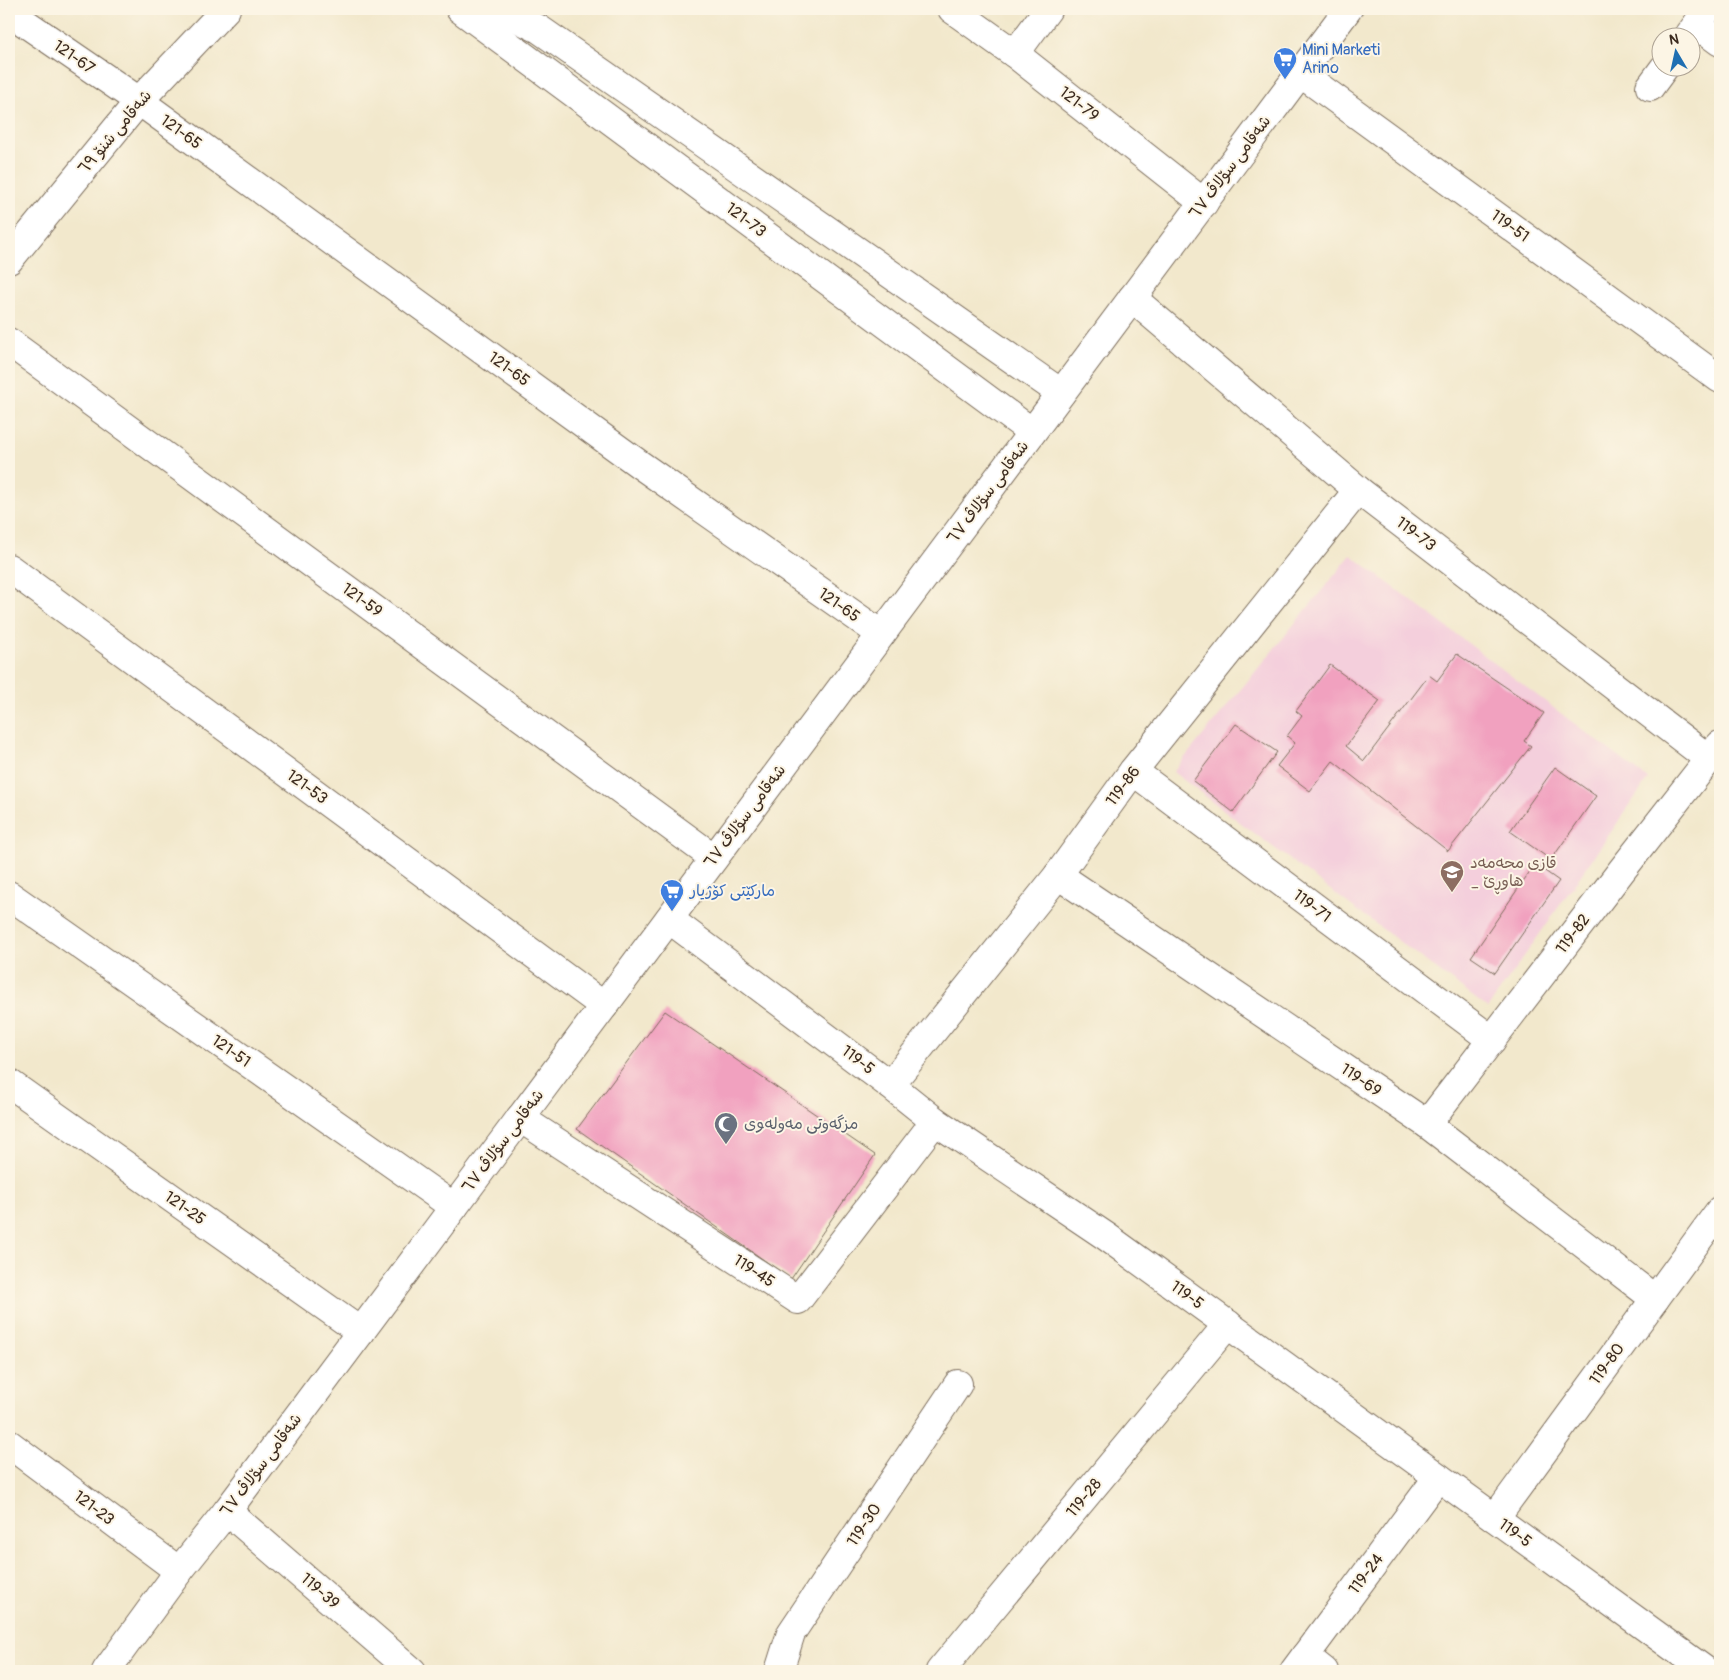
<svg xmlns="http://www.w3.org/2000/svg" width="1729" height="1680" viewBox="0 0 1729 1680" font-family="Pangolin,'Playpen Sans Arabic',sans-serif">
	<rect width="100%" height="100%" fill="#fcf5e5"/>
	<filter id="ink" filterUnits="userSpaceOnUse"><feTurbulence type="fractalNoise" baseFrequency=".02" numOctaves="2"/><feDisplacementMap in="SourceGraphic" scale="10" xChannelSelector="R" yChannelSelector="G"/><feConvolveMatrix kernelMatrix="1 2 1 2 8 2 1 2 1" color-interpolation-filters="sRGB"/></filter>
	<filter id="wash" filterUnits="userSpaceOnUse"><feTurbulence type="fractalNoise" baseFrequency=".0096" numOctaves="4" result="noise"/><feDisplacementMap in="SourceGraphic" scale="20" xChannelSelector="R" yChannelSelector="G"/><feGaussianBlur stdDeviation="1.12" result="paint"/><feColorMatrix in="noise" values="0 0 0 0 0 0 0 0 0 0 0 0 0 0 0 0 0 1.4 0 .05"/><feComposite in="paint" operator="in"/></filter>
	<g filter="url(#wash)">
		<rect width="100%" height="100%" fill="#f2e8cc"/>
		<polygon fill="#f4cfdc" points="1351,555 1648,779 1488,1008 1173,772"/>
		<g id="blocks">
			<g fill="#f1a1bf">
				<polygon points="1457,654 1544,713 1524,741 1531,746 1448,851 1333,761 1310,791 1277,766 1295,743 1287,736 1302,716 1296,711 1330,665 1380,701 1346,746 1364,761 1429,675 1437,681"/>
				<polygon points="1236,724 1277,752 1233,812 1193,781"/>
				<polygon points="1555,767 1596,796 1551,860 1510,831"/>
				<polygon points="1535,864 1559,881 1495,973 1471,957"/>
				<polygon points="665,1011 875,1155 791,1279 577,1129"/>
			</g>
		</g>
	</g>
	<g filter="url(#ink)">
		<use href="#blocks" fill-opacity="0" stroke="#7b6c5b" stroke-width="1"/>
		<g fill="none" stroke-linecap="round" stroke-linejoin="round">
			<g stroke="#7b6c5b" stroke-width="30">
				<g id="minor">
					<polyline points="460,9 1032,432"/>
					<polyline points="499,9 539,29 1061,393"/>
					<polyline points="952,9 1015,54 1204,203"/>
					<polyline points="9,12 139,101 639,464 881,634"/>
					<polyline points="1697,25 1720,42"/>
					<polyline points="1687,38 1708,9"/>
					<polyline points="1015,54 1048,9"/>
					<polyline points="1300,73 1720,379"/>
					<polyline points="1650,87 1664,68"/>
					<polyline points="9,260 139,101 226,9"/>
					<polyline points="1132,298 1358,490 1709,759"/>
					<polyline points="9,342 714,858"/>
					<polyline points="9,568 604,1006"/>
					<polyline points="1133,771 1492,1040"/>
					<polyline points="1058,875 1427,1124 1655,1299"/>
					<polyline points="9,895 454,1207"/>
					<polyline points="669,919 890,1085 935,1121 1107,1237 1706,1671"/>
					<polyline points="9,1083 361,1332"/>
					<polyline points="890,1085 1058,875 1133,771 1358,490"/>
					<polyline points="520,1118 798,1300 935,1121"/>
					<polyline points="1427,1124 1622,870 1720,745"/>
					<polyline points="9,1444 179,1571"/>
					<polyline points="227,1511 412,1671"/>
					<polyline points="1495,1518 1720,1210"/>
					<polyline points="1305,1656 1324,1671"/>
					<polyline points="106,1671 179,1571 227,1511 1348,9"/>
					<polyline points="779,1671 791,1633 958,1384"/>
					<polyline points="940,1671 1228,1324"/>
					<polyline points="1294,1671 1438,1477"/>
				</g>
			</g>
			<use href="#minor" stroke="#fff" stroke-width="28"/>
		</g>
	</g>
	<defs>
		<g id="supermarket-pin" transform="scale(1.25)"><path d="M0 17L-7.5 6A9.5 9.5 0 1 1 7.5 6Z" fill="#3f7fe0" stroke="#fcf5e5"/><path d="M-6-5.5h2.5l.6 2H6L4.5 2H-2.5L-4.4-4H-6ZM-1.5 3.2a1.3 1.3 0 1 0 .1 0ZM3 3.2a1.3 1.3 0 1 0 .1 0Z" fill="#fff"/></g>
		<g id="school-pin" transform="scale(1.25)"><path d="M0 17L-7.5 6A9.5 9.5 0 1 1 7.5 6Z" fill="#8d6e63" stroke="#fcf5e5"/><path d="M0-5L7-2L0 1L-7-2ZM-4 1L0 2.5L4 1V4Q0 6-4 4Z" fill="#fff"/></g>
		<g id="mosque-pin" transform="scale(1.25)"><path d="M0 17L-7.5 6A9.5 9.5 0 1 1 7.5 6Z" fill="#6b7280" stroke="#fcf5e5"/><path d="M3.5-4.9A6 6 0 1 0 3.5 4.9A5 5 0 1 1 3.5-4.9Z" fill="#fff"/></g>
	</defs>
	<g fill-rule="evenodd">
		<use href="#supermarket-pin" x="1285" y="59"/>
		<use href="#school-pin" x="1452" y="872"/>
		<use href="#supermarket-pin" x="672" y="891"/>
		<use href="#mosque-pin" x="726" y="1124"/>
	</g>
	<g text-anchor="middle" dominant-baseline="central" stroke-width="4" stroke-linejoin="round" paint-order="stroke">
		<g font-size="16" fill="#366cbe" stroke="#fcf5e5" text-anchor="start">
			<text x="1302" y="50">Mini Marketi<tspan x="1302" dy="18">Arino</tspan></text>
			<text x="690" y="891">مارکێتی کۆژیار</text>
		</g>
		<g font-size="16" fill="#3b2a1e" stroke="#fcf5e5">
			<text transform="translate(74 57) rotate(35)">121-67</text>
			<text transform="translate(1079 104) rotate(38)">121-79</text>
			<text transform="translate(115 132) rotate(-50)">شەقامی شنۆ ٦٩</text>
			<text transform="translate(181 132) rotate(36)">121-65</text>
			<text transform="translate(1230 167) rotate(-53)">شەقامی سۆلاڤ ٦٧</text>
			<text transform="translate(746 220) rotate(37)">121-73</text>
			<text transform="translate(1510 226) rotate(36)">119-51</text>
			<text transform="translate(509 369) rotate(36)">121-65</text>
			<text transform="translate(988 492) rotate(-53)">شەقامی سۆلاڤ ٦٧</text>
			<text transform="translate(1416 534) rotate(37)">119-73</text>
			<text transform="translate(362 600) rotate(36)">121-59</text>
			<text transform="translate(839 605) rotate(35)">121-65</text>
			<text transform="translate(1123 786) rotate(-53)">119-86</text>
			<text transform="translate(307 787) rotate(36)">121-53</text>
			<text transform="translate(745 816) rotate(-53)">شەقامی سۆلاڤ ٦٧</text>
			<text transform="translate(1312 906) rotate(37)">119-71</text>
			<text transform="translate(1573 934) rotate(-53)">119-82</text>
			<text transform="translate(231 1051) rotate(35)">121-51</text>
			<text transform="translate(858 1060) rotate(37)">119-5</text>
			<text transform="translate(1361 1080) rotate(34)">119-69</text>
			<text transform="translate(503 1141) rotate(-53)">شەقامی سۆلاڤ ٦٧</text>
			<text transform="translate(185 1208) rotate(35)">121-25</text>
			<text transform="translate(754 1271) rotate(33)">119-45</text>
			<text transform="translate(1187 1295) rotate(36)">119-5</text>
			<text transform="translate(1607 1364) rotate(-54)">119-80</text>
			<text transform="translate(261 1465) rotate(-53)">شەقامی سۆلاڤ ٦٧</text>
			<text transform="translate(1084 1498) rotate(-50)">119-28</text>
			<text transform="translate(94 1508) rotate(37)">121-23</text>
			<text transform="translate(864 1525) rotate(-56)">119-30</text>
			<text transform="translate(1515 1533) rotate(36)">119-5</text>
			<text transform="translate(1366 1574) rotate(-53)">119-24</text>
			<text transform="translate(320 1591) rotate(41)">119-39</text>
		</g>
		<g font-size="16" fill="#785e54" stroke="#fcf5e5" text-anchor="start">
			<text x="1470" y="863">قازی محەمەد<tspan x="1470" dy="18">_ هاوڕێ</tspan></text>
		</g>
		<g font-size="16" fill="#5b616d" stroke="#fcf5e5" text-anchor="start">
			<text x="744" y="1124">مزگەوتی مەولەوی</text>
		</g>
	</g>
	<rect width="1729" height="1680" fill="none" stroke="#fcf5e5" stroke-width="30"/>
	<g transform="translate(1676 52) rotate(351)"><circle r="24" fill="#fcf5e5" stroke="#afa495"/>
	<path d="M0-4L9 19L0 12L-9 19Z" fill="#1f6fb2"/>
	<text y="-8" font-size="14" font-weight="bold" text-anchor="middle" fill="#3b2a1e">N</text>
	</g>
</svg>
